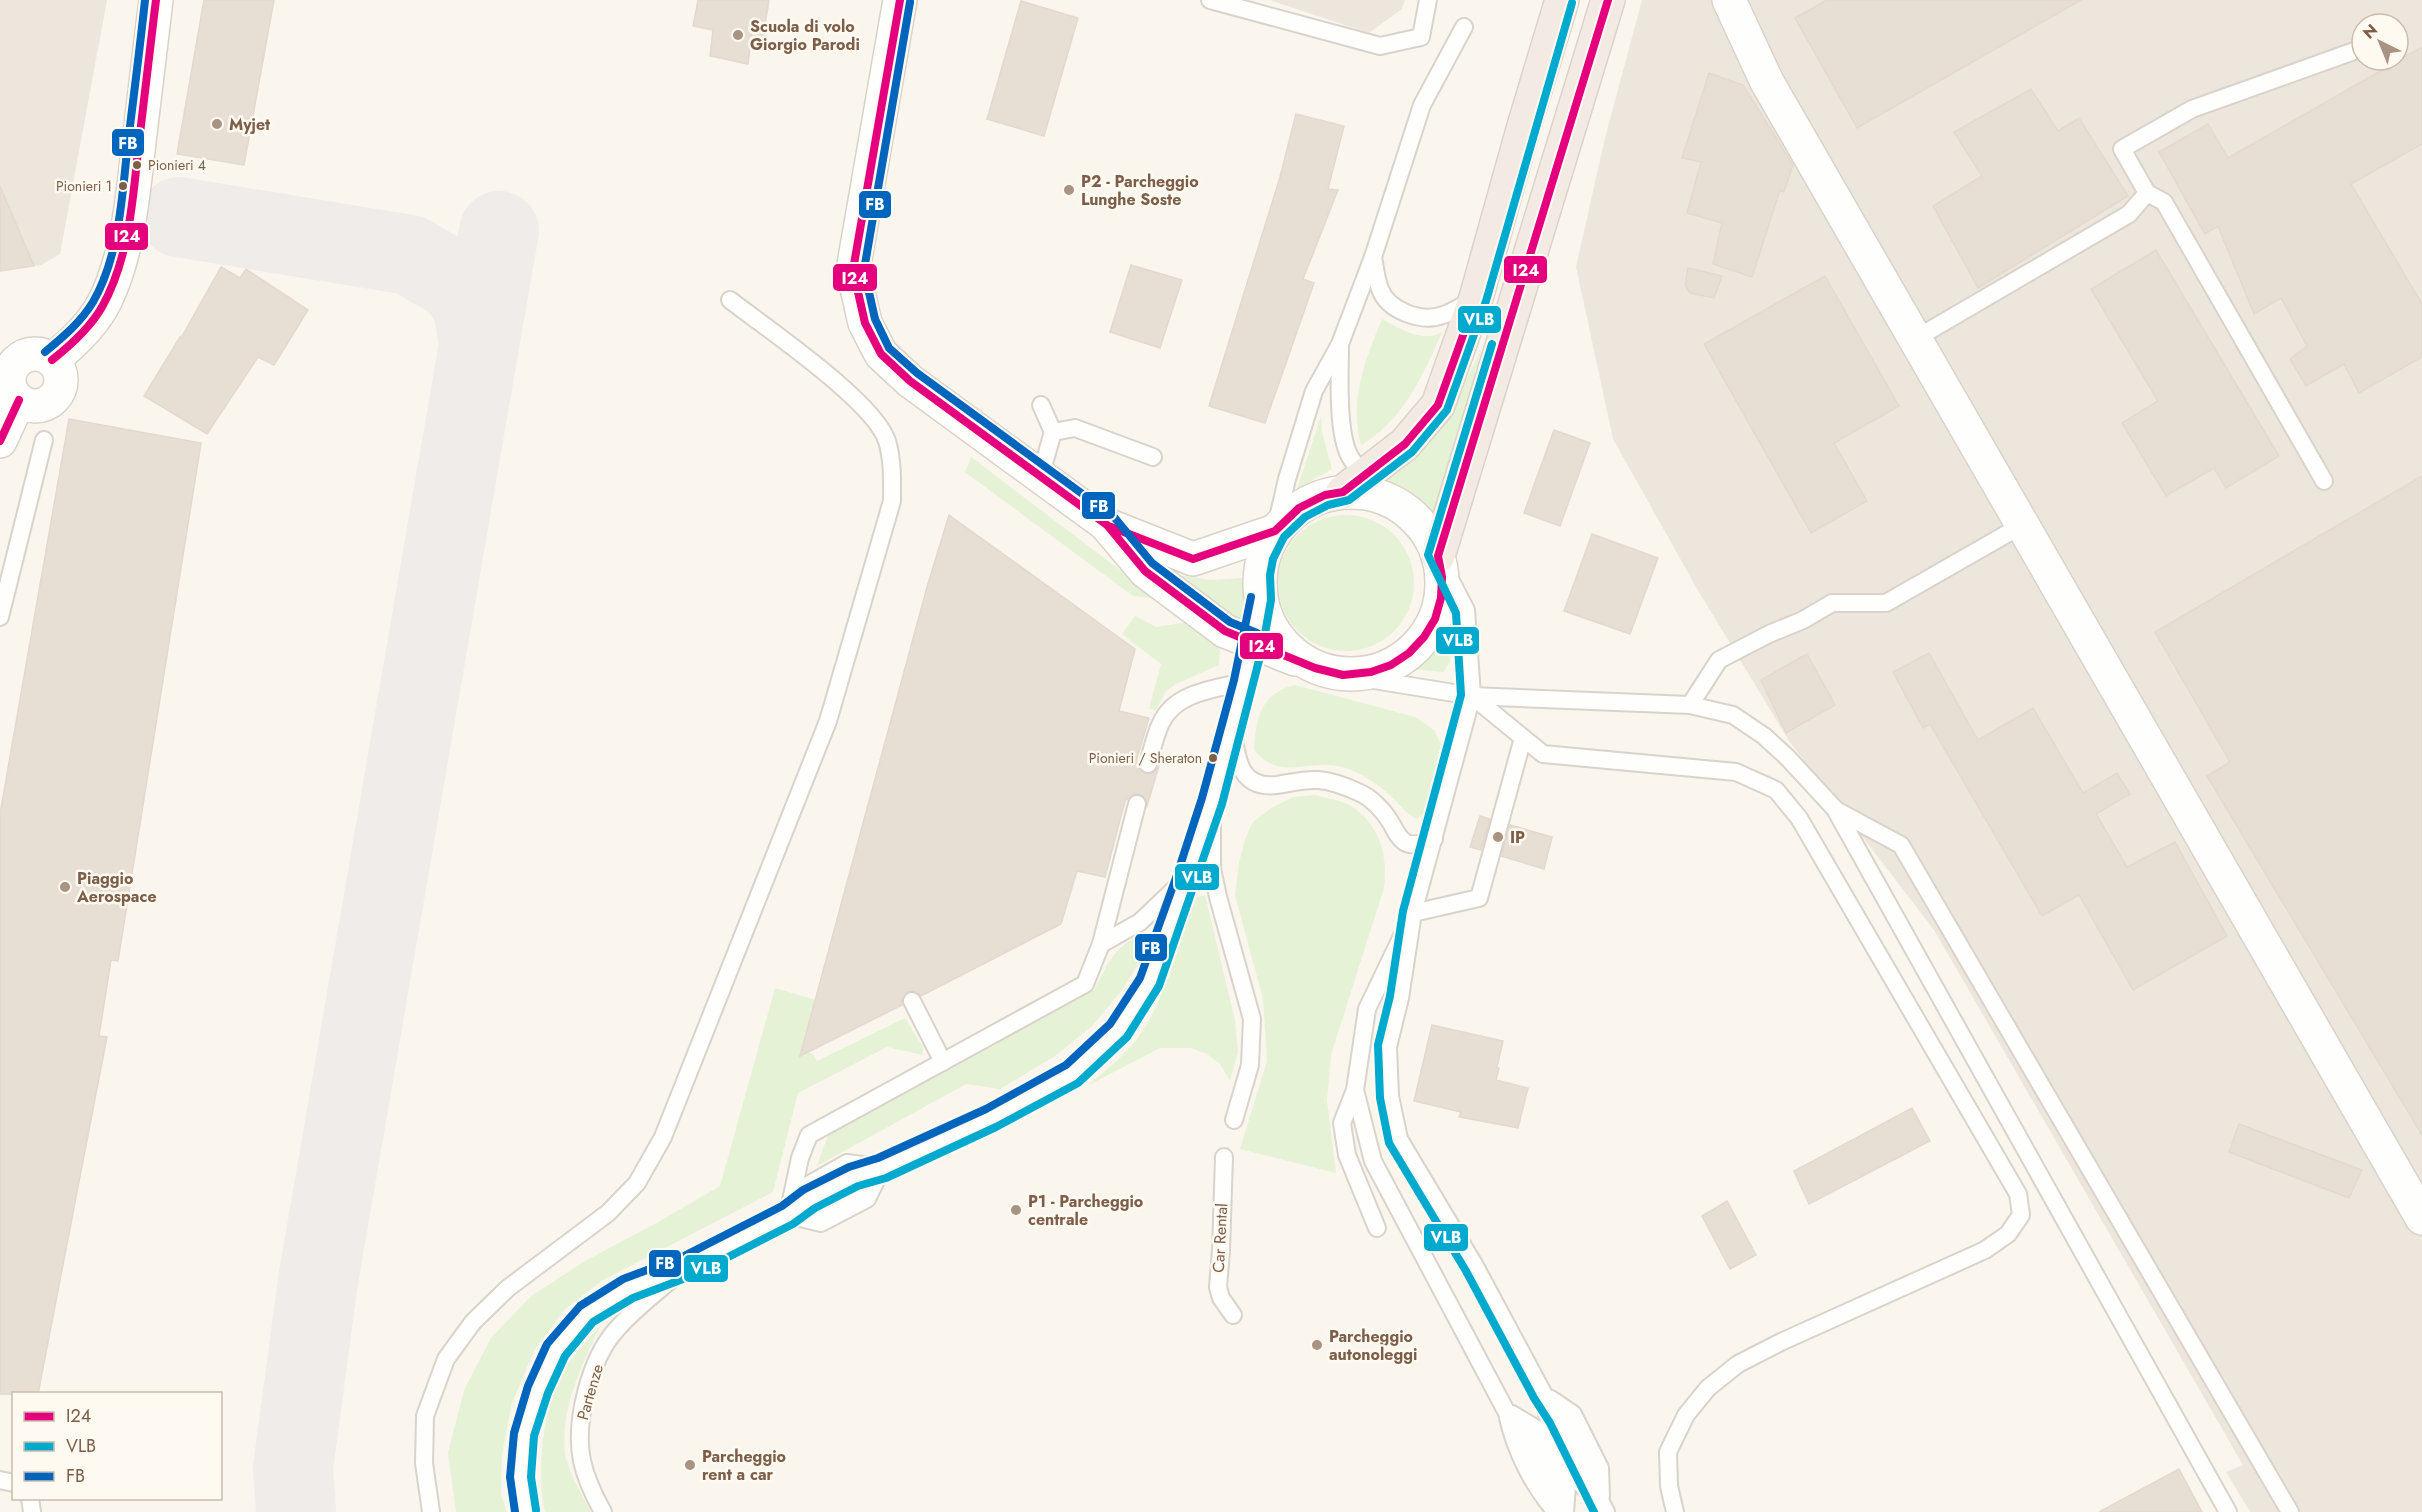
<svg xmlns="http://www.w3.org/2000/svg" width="2422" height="1512" viewBox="0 0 2422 1512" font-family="Jost,sans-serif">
	<rect width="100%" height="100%" fill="#faf6ed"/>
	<g fill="#ede6dd" fill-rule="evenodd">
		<polygon points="0,0 107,0 60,254 41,265 0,270"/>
		<polygon points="1269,0 1405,0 1402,9 1369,33"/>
		<path d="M 1642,0 L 2422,0 L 2422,1512 L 2250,1512 L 2226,1472 L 2243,1465 L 1934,930 L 1789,741 L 1696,587 L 1613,439 L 1576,267 L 1605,138 ZM 2362,24 L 2398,24 L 2398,60 L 2362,60 Z"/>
	</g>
	<g fill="#e5f2d6">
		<path d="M 1382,319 C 1399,328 1423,344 1442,332 C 1424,374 1402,422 1361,445 C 1349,399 1365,361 1382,319 Z"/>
		<polygon points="1482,348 1436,516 1385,481 1415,451 1455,403"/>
		<polygon points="1321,416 1322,432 1332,469 1297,489"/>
		<polygon points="971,457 1158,599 1133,596 965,472"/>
		<circle cx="1346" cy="583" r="68"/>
		<polygon points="1172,574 1211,580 1243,578 1244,610 1241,621 1206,600"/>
		<polygon points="1135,616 1156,627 1188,622 1220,649 1219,665 1176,684 1166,691 1156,710 1149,709 1161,664 1122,634"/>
		<polygon points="1445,630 1450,662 1443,672 1410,669 1433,647"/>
		<path d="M 1295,685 L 1415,717 L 1434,730 L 1441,744 L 1425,812 L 1417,819 C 1406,814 1404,809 1396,801 C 1380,785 1359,770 1337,766 C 1306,760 1279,781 1254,750 C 1256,718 1261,693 1295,685 Z"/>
		<path d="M 1315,795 C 1326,798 1341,800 1351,806 C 1380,825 1388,855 1384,888 L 1331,1055 L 1327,1100 L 1336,1173 L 1240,1149 L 1267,1061 L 1263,999 L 1235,895 L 1239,863 L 1245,839 L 1253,822 L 1271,808 L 1293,797 Z"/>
		<path d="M 1205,895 L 1235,1020 L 1238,1052 L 1230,1081 L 1220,1064 L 1207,1054 L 1191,1048 L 1160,1048 L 1087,1086 C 1105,1071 1123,1057 1137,1039 C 1166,1001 1178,943 1193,898 Z"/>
		<path d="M 1146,933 L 1141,960 L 1122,990 L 1092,1026 L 1055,1056 L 1000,1089 L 966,1084 L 817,1166 L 828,1135 L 1094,990 C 1109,962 1115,944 1146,933 Z"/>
		<polygon points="775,988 816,1000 805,1050 814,1055 817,1061 905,1018 923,1047 923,1055 887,1047 798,1093 773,1192 603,1280 565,1309 534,1351 512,1403 502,1454 501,1495 507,1512 456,1512 448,1453 464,1390 491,1338 531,1296 587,1260 660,1221 720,1186"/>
		<path d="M 601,1324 C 583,1363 560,1408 565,1453 C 567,1471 583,1496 591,1512 L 545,1512 C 536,1475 543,1404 563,1371 C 573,1355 589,1339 601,1324 Z"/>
	</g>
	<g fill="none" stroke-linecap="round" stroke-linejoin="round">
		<g stroke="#f0ecea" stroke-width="80">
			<polyline points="179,217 410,255 458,283 473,307 479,345 499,231"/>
			<polyline points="296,1512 293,1468 318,1281 479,345"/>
		</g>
	</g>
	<g fill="#e7ded4" stroke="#e4d9ce" stroke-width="1.5">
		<polygon points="204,0 274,0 244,165 177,154"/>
		<polygon points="698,0 769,0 762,43 751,40 748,64 710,56 713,30 693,26"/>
		<polygon points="1827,0 2081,0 1857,128 1795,18"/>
		<polygon points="1021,1 1078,18 1044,136 987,119"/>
		<polygon points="2422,47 2422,144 2351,184 2422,304 2422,357 2359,393 2344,364 2306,386 2290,359 2307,346 2281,298 2254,314 2218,226 2205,234 2159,152 2208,124 2228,158"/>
		<polygon points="1709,73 1743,85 1793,165 1784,192 1780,190 1752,277 1713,264 1722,223 1687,213 1701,162 1682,158"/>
		<polygon points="2031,89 2058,131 2079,118 2128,196 1978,288 1933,206 1982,176 1954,132"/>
		<polygon points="1296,114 1344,126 1328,189 1338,190 1303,279 1314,283 1265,423 1209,406 1280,177"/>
		<polygon points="0,186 34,266 0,271"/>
		<polygon points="2156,250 2279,456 2226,488 2214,468 2166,496 2122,423 2158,401 2091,289"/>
		<polygon points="1131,265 1182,280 1160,348 1110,332"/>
		<polygon points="221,267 240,278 246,269 308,310 274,365 258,357 207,434 144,396 180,337 181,338"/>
		<polygon points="1688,268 1722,276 1714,298 1690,293 1685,285"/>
		<polygon points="1825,276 1899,406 1834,443 1867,501 1811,533 1704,344"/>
		<polygon points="69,419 201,443 118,961 111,960 99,1036 107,1037 38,1394 0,1394 0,814"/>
		<polygon points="1554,430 1590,443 1560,526 1524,513"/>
		<polygon points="2422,476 2422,1135 2207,776 2230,762 2155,632"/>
		<polygon points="949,515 1135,649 1119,711 1149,718 1136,762 1140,771 1146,774 1155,772 1159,766 1147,806 1145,797 1139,794 1134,794 1125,801 1105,877 1077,871 1061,924 921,996 913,991 907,992 902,1000 902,1005 800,1056 927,587"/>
		<polygon points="1592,534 1658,558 1630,634 1564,611"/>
		<polygon points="1929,653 1978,740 2033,708 2083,793 2117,773 2130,794 2096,814 2127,867 2175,842 2227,936 2133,990 2079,895 2042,916 1930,724 1923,728 1893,672"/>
		<polygon points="1807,654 1835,705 1786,733 1761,680"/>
		<polygon points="1480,816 1490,819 1481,850 1470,847"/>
		<polygon points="1510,825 1552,837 1544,869 1501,856"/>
		<polygon points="1432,1025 1503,1041 1497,1067 1499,1068 1496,1080 1528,1088 1518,1128 1459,1117 1461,1112 1414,1101"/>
		<polygon points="1912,1108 1930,1141 1809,1204 1794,1171"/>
		<polygon points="2239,1124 2362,1170 2349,1198 2229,1152"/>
		<polygon points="1727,1201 1756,1255 1730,1269 1702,1216"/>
		<polygon points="2179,1469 2202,1512 2099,1512"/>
	</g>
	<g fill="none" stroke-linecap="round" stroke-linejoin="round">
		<g stroke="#d9d3cb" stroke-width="20">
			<g id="lane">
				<polyline points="1210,0 1380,46 1421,37 1428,0"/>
				<path d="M 1373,257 C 1375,267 1376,279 1380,289 C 1388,311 1422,323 1443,315 C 1453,312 1463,305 1473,300"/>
				<polyline points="1915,339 2129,214 2147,193"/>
				<path d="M 1340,345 C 1340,373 1336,438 1352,460 C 1362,474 1375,486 1387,499"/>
				<polyline points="1041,405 1053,432 1075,428 1153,457"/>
				<polyline points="1040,477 1053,432"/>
				<polyline points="2324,481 2164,202 2147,193 2122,149 2192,109 2357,50"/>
				<polyline points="1275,531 1287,479 1314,391 1340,344 1373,257 1422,105 1464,27"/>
				<polyline points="1438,556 1466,610 1472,696 1413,913 1400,998 1388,1047 1390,1096 1399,1139 1475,1266 1543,1393 1559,1418 1606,1512"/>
				<polyline points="0,617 44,440"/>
				<polyline points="1343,675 1472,696 1690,705 1733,715 1764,736 1787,757 1835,809 2228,1512"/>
				<polyline points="1472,696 1543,754 1736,772 1776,790 1799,818 2018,1194 2021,1215 2008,1234 1985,1250 1781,1342 1738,1364 1708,1388 1686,1415 1668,1452 1669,1486 1675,1512"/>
				<polyline points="1690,705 1719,660 1769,634 1803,620 1832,603 1886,603 2024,524"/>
				<path d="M 1233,734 C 1237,761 1241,789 1277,785 C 1290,783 1304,779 1318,780 C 1332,781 1345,786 1358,792 C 1371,797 1384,811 1391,823 C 1403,846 1408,849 1434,839"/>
				<path d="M 1148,764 C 1152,750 1155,735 1161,723 C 1175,692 1215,689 1244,682"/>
				<polyline points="1836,810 1901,845 2290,1512"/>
				<polyline points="1212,820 1212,869 1218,897 1252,1019 1250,1065 1234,1120"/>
				<polyline points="1413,913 1479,898 1523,738"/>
				<path d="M 1405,930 L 1367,1009 L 1355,1090 L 1373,1161 L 1506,1411 C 1529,1442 1549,1475 1561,1512"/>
				<polyline points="1101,944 1140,922 1184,880"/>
				<polyline points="912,1001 943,1062"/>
				<polyline points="1355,1090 1342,1123 1347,1155 1377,1228"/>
				<polyline points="1224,1157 1221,1251 1218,1287 1221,1298 1233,1315"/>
				<polyline points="795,1204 803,1188 847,1163 875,1167"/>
				<path d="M 795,1214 C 826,1209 853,1193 877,1172"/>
				<polyline points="788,1215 800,1158 809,1135 1085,984 1101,944 1137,804"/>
				<polyline points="788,1215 821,1223 867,1199 882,1168"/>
				<polyline points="1551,1399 1573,1414 1600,1468 1601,1496"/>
				<path d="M 1544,1400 C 1548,1424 1562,1460 1577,1480 C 1582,1486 1589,1491 1595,1497"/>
				<polyline points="1512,1414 1537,1429 1567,1486 1565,1512"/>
				<path d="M 1508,1418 C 1516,1452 1533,1486 1556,1512"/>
				<polyline points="0,1480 14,1483"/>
				<polyline points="30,1498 32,1512"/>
				<path d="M 431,1512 L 424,1463 L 425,1416 L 446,1359 L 473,1322 L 508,1288 L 608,1213 L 637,1183 L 663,1137 L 828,721 L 892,501 C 892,481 893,461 887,441 C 874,401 766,328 730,300"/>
				<polyline points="526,1512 520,1477 524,1434 538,1389 556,1350 586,1314 628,1288 686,1267 788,1215 809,1199 854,1176 882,1168 991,1118 1072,1074 1118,1031 1149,983 1187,878 1212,801 1244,682 1261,599"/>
				<path d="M 603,1512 C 594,1496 586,1479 582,1461 C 574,1422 590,1359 616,1330 C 634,1309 657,1292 678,1274"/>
			</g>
		</g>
		<g stroke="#d9d3cb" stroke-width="36">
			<g id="street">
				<polyline points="1729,0 1767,82 2422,1218"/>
				<polyline points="0,441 19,400"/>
			</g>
		</g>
		<g stroke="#dad2c9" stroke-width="36">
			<g id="secondary">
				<polyline points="900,0 853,270 865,323 881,354 910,381 1107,525 1193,559 1275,531"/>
				<circle cx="35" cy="380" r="26"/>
				<path d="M 52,360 C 74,343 94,324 106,299 C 129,250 133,194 139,142 C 145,95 150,47 156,0"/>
				<circle cx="1351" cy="583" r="91"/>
				<polyline points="1108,527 1145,571 1225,631 1295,659"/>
			</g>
		</g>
		<g stroke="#dcd2ca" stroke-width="36">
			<g id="highway">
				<polyline points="1343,492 1405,444 1438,405 1476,298 1524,126 1562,0"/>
				<polyline points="1438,556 1608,0"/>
			</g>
		</g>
		<use href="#lane" stroke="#fefefc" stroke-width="16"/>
		<use href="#street" stroke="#fefefc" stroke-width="33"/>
		<use href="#secondary" stroke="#fefefc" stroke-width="33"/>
		<use href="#highway" stroke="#f3eae4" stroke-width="33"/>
		<g stroke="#fffaf1" stroke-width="12">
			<g id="bus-1">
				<polyline points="900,0 853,270 865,323 881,354 910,381 1107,525 1145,571 1225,631 1315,668 1343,675 1371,672 1391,665 1409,653 1424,637 1435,619 1441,598 1442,577 1438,556 1608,0"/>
				<path d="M 52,360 C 71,345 90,328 102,307 C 130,257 133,196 139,142 C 145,94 150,47 156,0"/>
				<polyline points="0,441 19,400"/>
				<polyline points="1111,527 1193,559 1275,531 1299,508 1325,495 1343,492 1405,444 1438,405 1466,327"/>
			</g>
		</g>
		<g stroke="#fffaf1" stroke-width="12">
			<g id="bus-2">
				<polyline points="1492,344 1428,555 1456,613 1461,695 1403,911 1390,996 1378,1045 1380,1098 1389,1143 1466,1271 1534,1398 1550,1423 1594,1512"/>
				<polyline points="536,1510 531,1477 534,1436 548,1393 565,1356 593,1322 633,1298 691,1276 793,1224 815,1208 858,1186 886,1178 996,1127 1078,1083 1127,1037 1159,986 1222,804 1263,645 1271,600 1270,575 1273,559 1284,537 1305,517 1328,505 1349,500 1412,452 1447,410 1486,301 1572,3"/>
			</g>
		</g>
		<g stroke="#fffaf1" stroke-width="12">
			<g id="bus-3">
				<polyline points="910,2 864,270 875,319 889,348 917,373 1114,517 1152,563 1230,622 1257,633"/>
				<path d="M 45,352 C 63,337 81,322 93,302 C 120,255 122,195 128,142 C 134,94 140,47 145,0"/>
				<polyline points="515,1512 510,1477 514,1433 528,1386 547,1344 580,1306 623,1279 682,1257 782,1206 803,1190 849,1167 878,1158 986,1109 1066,1065 1110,1024 1140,978 1177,875 1202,798 1234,680 1251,597"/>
			</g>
		</g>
		<use href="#bus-1" stroke="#e5007d" stroke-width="8"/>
		<use href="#bus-2" stroke="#00a9ce" stroke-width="8"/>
		<use href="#bus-3" stroke="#0065bd" stroke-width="8"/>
	</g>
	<g fill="#a99382" stroke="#fffaf1" stroke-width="2">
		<circle cx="738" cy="35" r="6"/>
		<circle cx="217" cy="124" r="6"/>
		<circle cx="1069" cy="190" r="6"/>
		<circle cx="1498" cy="837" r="6"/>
		<circle cx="65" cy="887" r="6"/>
		<circle cx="1016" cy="1210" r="6"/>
		<circle cx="1317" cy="1345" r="6"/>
		<circle cx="690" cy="1465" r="6"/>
	</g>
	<g fill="#7d5e48" stroke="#fffaf1" stroke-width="2">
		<circle cx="137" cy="165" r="5"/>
		<circle cx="123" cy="186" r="5"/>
		<circle cx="1213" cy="758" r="5"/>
	</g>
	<g text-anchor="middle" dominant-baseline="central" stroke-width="5" stroke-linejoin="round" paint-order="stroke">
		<g font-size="14" fill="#7d5e48" stroke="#fffaf1" text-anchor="end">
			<text x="148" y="165" text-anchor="start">Pionieri 4</text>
			<text x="112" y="186">Pionieri 1</text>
			<text x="1202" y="758">Pionieri / Sheraton</text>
		</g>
		<g font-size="16" font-weight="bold" fill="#7d5e48" stroke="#fffaf1" text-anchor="start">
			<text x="750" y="26">Scuola di volo<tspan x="750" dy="18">Giorgio Parodi</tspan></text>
			<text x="229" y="124">Myjet</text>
			<text x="1081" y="181">P2 - Parcheggio<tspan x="1081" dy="18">Lunghe Soste</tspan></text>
			<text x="1510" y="837">IP</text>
			<text x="77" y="878">Piaggio<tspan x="77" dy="18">Aerospace</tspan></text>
			<text x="1028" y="1201">P1 - Parcheggio<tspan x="1028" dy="18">centrale</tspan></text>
			<text x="1329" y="1336">Parcheggio<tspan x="1329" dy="18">autonoleggi</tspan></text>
			<text x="702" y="1456">Parcheggio<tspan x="702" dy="18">rent a car</tspan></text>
		</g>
		<g font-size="16" fill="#7d5e48" stroke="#fffaf1">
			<text transform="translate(1220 1238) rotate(-87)">Car Rental</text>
			<text transform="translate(590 1392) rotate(-74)">Partenze</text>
		</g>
	</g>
	<g stroke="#fffaf1" stroke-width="2">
		<rect x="111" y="128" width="34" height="29" rx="6" fill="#0065bd"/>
		<rect x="858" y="190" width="34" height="29" rx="6" fill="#0065bd"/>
		<rect x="104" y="222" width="45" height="29" rx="6" fill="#e5007d"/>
		<rect x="1503" y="255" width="45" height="29" rx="6" fill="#e5007d"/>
		<rect x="832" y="263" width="46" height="29" rx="6" fill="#e5007d"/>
		<rect x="1457" y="305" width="45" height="29" rx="6" fill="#00a9ce"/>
		<rect x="1081" y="491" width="35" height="29" rx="6" fill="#0065bd"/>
		<rect x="1435" y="626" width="45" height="29" rx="6" fill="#00a9ce"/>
		<rect x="1239" y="632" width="45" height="28" rx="6" fill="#e5007d"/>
		<rect x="1174" y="863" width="46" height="28" rx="6" fill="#00a9ce"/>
		<rect x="1134" y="933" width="34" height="29" rx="6" fill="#0065bd"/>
		<rect x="1423" y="1223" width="46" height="29" rx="6" fill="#00a9ce"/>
		<rect x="648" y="1249" width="34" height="29" rx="6" fill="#0065bd"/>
		<rect x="683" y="1254" width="46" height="29" rx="6" fill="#00a9ce"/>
	</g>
	<g font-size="16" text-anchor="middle" font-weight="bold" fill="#fff">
		<text x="128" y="149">FB</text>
		<text x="875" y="210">FB</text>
		<text x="127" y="242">I24</text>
		<text x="1526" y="276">I24</text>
		<text x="855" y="284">I24</text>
		<text x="1479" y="325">VLB</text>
		<text x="1099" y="512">FB</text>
		<text x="1458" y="646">VLB</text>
		<text x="1262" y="652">I24</text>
		<text x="1197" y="883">VLB</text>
		<text x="1151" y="954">FB</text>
		<text x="1446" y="1243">VLB</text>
		<text x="665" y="1269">FB</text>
		<text x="706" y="1274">VLB</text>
	</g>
	<rect x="12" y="1392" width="210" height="108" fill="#fffaf1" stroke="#cbbcad" stroke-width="1.5"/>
	<rect x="24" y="1412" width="30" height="9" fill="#e5007d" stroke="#cbbcad" stroke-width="1.5"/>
	<text x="66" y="1422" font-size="18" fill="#7d5e48">I24</text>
	<rect x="24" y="1442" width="30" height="9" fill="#00a9ce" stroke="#cbbcad" stroke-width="1.5"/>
	<text x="66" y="1452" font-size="18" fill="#7d5e48">VLB</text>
	<rect x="24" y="1472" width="30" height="9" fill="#0065bd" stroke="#cbbcad" stroke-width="1.5"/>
	<text x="66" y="1482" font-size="18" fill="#7d5e48">FB</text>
	<g transform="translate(2380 42) rotate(317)"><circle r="28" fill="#fffaf1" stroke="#cbbcad" stroke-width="1.5"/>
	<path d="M0-4.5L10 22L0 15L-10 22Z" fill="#a99382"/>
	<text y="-9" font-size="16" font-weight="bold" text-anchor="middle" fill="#7d5e48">N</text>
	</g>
</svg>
